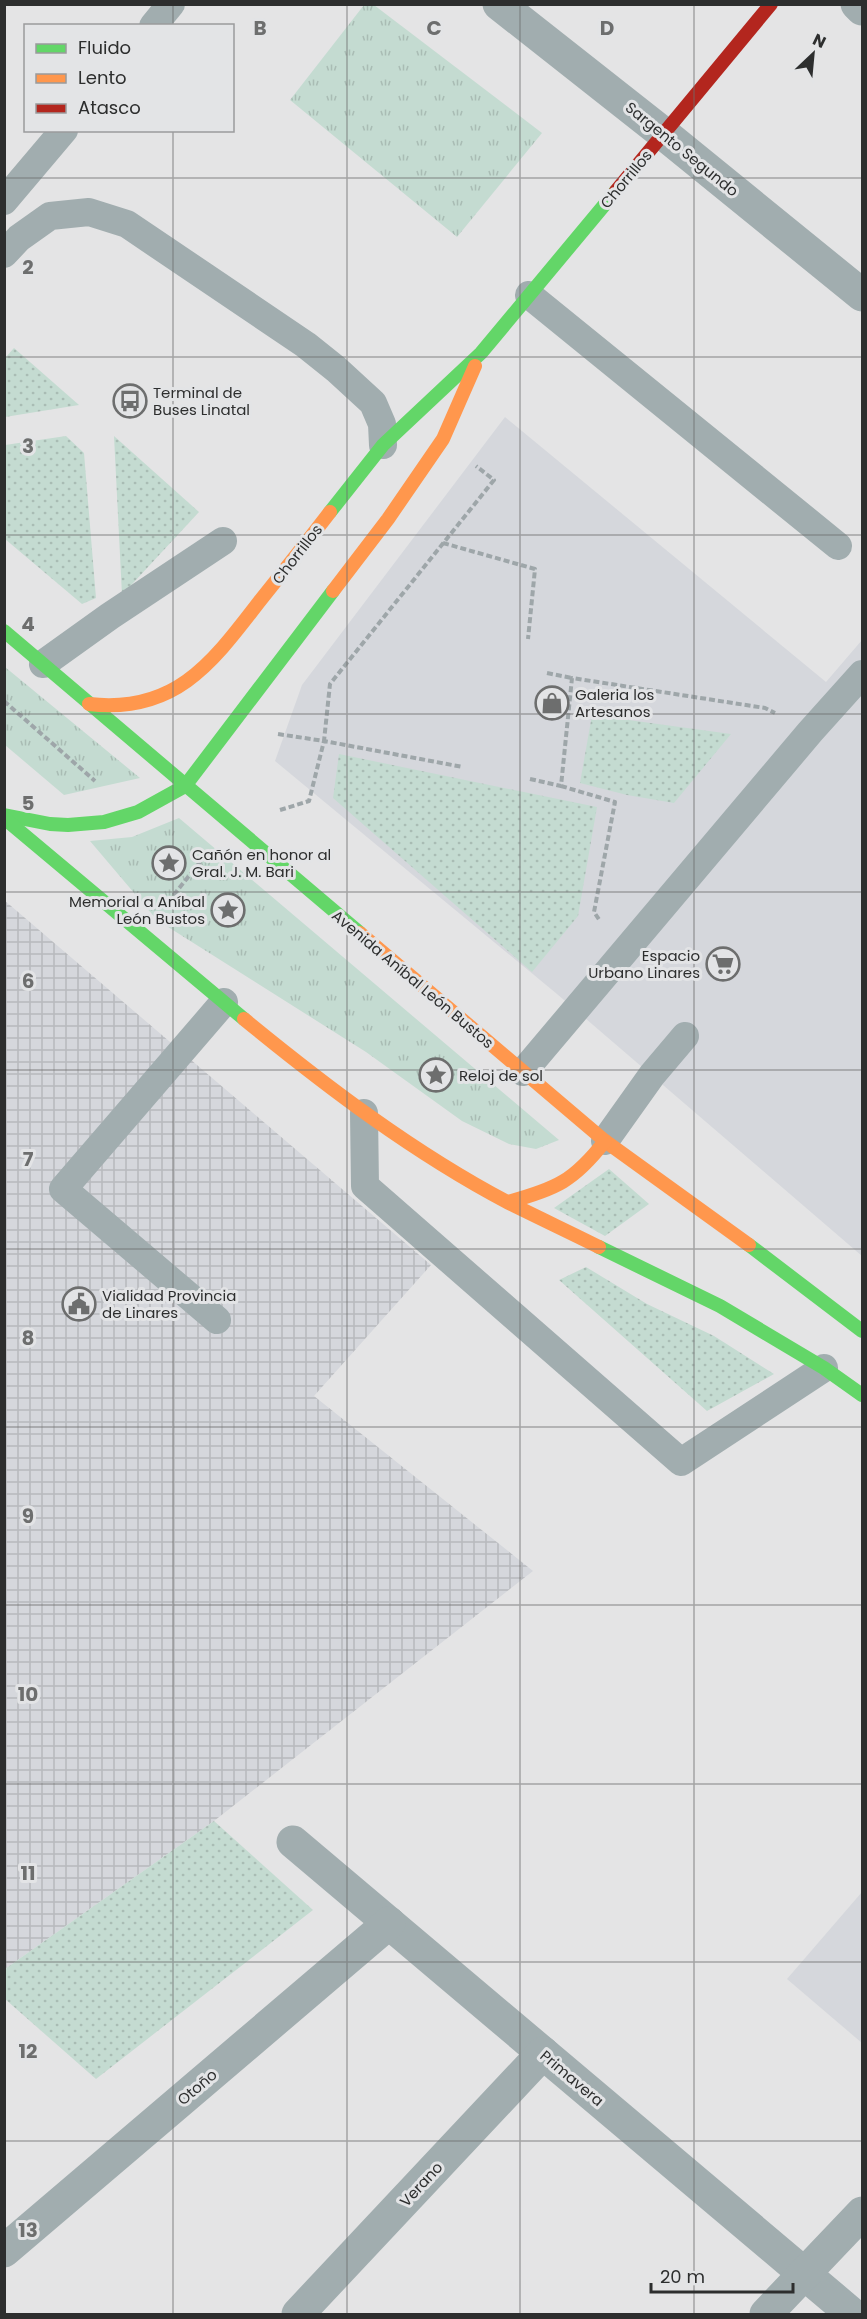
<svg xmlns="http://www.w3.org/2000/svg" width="867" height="2319" viewBox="0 0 867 2319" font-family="Poppins,sans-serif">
	<defs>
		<pattern id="industrial-grid" width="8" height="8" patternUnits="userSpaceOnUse" patternTransform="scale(1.5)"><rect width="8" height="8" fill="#d5d7dc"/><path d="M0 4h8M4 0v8" fill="none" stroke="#b7b9bd"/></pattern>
		<pattern id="grass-dots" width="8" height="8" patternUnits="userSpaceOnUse" patternTransform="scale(1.5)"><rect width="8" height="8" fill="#c4dbd1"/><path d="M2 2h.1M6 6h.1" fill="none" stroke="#a9bcb4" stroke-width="1.8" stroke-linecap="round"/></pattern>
		<pattern id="park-tufts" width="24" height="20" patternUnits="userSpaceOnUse" patternTransform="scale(1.5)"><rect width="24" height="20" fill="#c4dbd1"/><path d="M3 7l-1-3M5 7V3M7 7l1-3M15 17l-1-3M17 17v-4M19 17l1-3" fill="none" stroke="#a9bcb4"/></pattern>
	</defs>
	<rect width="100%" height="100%" fill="#e4e4e5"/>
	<g fill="#d5d7dc">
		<polygon points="505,417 826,682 862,640 862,1256 557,994 275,761 302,685"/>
		<polygon points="862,1892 862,2043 787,1979"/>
	</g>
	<polygon fill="url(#industrial-grid)" points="4,900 431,1265 314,1396 533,1571 214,1821 5,1969"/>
	<g fill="url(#grass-dots)">
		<polygon points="14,348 79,405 5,417 5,358"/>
		<polygon points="66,436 84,453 96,598 82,604 5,539 5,445"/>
		<polygon points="114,436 199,512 122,595"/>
		<polygon points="592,715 731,734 674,803 627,795 580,783"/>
		<polygon points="339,754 597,807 578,916 532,972 333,798"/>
		<polygon points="609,1169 649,1204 605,1236 554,1208"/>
		<polygon points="586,1267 647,1304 714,1336 774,1374 707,1411 559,1280"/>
		<polygon points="214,1821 313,1910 96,2079 5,1999 5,1969"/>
	</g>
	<g fill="url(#park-tufts)">
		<polygon points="364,5 374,5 542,133 457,237 290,100"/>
		<polygon points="4,667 5,667 140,778 64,795 5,745"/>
		<polygon points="179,818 559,1140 536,1149 509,1144 462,1121 366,1052 157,920 90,841 132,837"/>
	</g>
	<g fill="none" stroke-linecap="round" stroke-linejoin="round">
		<g stroke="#9ea6a9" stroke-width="4" stroke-dasharray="6 3" stroke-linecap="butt">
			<polyline points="443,543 535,569 528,639"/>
			<polyline points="547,673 572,678"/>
			<polyline points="4,701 95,781"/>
			<polyline points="278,734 324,741 330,684 494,480 476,466"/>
			<polyline points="530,779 561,786 572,678 765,708 775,713"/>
			<polyline points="561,786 615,802 594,912 600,921"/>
			<polyline points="280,810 309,801 324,741 463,767"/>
			<polyline points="168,902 205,856"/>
		</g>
		<g stroke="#a1adaf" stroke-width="28">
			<polyline points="153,26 171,4"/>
			<polyline points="4,201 64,130"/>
			<polyline points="4,254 19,238 50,216 89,212 127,224 306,345 336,369 373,403 382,424 383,445"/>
			<polyline points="529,295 838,546"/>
			<polyline points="43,664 110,616 223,541"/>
			<polyline points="523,1072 810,732 862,674"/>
			<polyline points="364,1113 365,1186 681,1462 824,1368"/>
			<polyline points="605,1141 652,1075 685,1036"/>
			<polyline points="217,1320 63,1189 224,1002"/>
		</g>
		<g stroke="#a1adaf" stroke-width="33">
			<polyline points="499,4 664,134 862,295"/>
			<polyline points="857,4 862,9"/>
			<polyline points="293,1842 852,2314"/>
			<polyline points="4,2251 389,1923"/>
			<polyline points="298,2314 543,2053"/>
			<polyline points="766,2314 862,2213"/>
		</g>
		<g stroke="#63d668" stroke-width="14">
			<polyline points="330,512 383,445 481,353 616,191"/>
			<polyline points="4,631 360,933"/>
			<polyline points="4,815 50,824 68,825 104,822 138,812 185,786 333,591"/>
			<polyline points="4,818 244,1019"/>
			<polyline points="749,1245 862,1331"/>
			<polyline points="599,1247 720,1306 824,1368 862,1395"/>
		</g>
		<g stroke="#ff974d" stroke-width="14">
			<polyline points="333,591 388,519 443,439 475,366"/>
			<path d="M 89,704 C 175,714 212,663 259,602 C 283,572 307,542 330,512"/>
			<polyline points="360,933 605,1141 749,1245"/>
			<path d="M 244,1019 C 327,1087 414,1153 509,1203 C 539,1218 569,1232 599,1247"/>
			<path d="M 508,1202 C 556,1189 574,1181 605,1141"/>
		</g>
		<polyline stroke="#b3261e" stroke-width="14" points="616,191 771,4"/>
	</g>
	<path fill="none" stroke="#6d6e6e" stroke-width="1.5" stroke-opacity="0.55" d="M 173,4 L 173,26M 347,4 L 347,2314M 520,4 L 520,2314M 694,4 L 694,2314M 173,130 L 173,2314M 4,178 L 862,178M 4,357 L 862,357M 4,535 L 862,535M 4,714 L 862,714M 4,892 L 862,892M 4,1070 L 862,1070M 4,1249 L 862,1249M 4,1427 L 862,1427M 4,1605 L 862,1605M 4,1784 L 862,1784M 4,1962 L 862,1962M 4,2141 L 862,2141"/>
	<defs>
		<g id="bus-ring" transform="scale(1.725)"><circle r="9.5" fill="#e3e4e6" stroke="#6d6e6e" stroke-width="1.5"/><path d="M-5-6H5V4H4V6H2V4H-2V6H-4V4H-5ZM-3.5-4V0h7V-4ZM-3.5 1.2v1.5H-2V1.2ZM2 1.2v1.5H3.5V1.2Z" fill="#6d6e6e"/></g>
		<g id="shop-ring" transform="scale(1.725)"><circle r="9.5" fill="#e3e4e6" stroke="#6d6e6e" stroke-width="1.5"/><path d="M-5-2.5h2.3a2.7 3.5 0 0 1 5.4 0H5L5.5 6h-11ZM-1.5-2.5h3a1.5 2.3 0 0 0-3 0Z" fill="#6d6e6e"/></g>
		<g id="sight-ring" transform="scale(1.725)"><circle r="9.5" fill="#e3e4e6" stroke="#6d6e6e" stroke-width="1.5"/><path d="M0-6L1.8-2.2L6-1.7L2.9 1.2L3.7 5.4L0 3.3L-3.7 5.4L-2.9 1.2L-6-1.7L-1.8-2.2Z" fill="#6d6e6e"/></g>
		<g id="supermarket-ring" transform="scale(1.725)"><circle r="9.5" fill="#e3e4e6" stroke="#6d6e6e" stroke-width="1.5"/><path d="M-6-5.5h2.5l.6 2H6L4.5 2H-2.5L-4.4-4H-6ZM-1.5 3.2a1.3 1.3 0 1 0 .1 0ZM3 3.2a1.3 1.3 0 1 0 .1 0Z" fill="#6d6e6e"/></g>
		<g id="civic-ring" transform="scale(1.725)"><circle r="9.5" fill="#e3e4e6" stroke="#6d6e6e" stroke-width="1.5"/><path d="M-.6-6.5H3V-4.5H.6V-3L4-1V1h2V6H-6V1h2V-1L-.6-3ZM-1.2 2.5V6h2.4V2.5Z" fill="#6d6e6e"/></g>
	</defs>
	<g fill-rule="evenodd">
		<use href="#bus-ring" x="130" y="401"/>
		<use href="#shop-ring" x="552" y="703"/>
		<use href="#sight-ring" x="169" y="863"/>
		<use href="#sight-ring" x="228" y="910"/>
		<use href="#supermarket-ring" x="723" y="964"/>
		<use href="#sight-ring" x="436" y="1075"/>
		<use href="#civic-ring" x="79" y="1304"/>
	</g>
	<g text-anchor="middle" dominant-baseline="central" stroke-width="6" stroke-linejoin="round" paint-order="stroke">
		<g font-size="15" fill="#2d2e2e" stroke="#e3e4e6">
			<text transform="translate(682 149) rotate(39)">Sargento Segundo</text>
			<text transform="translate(626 179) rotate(-50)">Chorrillos</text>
			<text transform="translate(297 554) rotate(-52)">Chorrillos</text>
			<text transform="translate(413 979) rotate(40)">Avenida Aníbal León Bustos</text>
			<text transform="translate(572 2078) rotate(40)">Primavera</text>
			<text transform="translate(197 2087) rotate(-40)">Otoño</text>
			<text transform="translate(421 2184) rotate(-47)">Verano</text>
		</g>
		<g font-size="15" fill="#2d2e2e" stroke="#e3e4e6" text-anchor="start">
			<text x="153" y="392">Terminal de<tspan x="153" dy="17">Buses Linatal</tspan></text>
			<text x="575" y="694">Galeria los<tspan x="575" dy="17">Artesanos</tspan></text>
			<text x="192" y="854">Cañón en honor al<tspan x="192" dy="17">Gral. J. M. Bari</tspan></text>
			<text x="205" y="901" text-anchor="end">Memorial a Aníbal<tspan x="205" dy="17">León Bustos</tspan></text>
			<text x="700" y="955" text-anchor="end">Espacio<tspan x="700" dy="17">Urbano Linares</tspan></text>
			<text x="459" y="1075">Reloj de sol</text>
			<text x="102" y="1295">Vialidad Provincia<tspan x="102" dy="17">de Linares</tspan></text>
		</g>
	</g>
	<g font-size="20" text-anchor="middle" font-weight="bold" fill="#6d6e6e" stroke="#e3e4e6" stroke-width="6" stroke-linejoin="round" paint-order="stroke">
		<text x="260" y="35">B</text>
		<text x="434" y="35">C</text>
		<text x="607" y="35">D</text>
		<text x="28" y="274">2</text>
		<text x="28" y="453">3</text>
		<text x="28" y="631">4</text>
		<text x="28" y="810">5</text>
		<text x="28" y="988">6</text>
		<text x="28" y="1166">7</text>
		<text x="28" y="1345">8</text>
		<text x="28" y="1523">9</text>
		<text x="28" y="1701">10</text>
		<text x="28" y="1880">11</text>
		<text x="28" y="2058">12</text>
		<text x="28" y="2237">13</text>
	</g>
	<rect width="867" height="2319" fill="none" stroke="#2d2e2e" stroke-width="12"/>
	<rect x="24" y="24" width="210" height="108" fill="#e3e4e6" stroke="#9a9b9c" stroke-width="1.5"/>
	<rect x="36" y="44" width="30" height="9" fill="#63d668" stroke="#9a9b9c" stroke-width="1.5"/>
	<text x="78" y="54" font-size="18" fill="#2d2e2e">Fluido</text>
	<rect x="36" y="74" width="30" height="9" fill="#ff974d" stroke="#9a9b9c" stroke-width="1.5"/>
	<text x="78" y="84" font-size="18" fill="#2d2e2e">Lento</text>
	<rect x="36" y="104" width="30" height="9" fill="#b3261e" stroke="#9a9b9c" stroke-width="1.5"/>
	<text x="78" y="114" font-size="18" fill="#2d2e2e">Atasco</text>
	<g transform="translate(813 54) rotate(26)" stroke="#e3e4e6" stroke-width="4.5" paint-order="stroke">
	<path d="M0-4.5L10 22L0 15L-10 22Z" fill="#2d2e2e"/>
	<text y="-9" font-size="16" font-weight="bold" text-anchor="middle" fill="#2d2e2e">N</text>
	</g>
	<path d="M651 2283v9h142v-9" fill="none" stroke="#2d2e2e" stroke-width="3"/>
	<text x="660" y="2283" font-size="18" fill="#2d2e2e" stroke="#e3e4e6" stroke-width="4.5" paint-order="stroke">20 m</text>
</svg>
